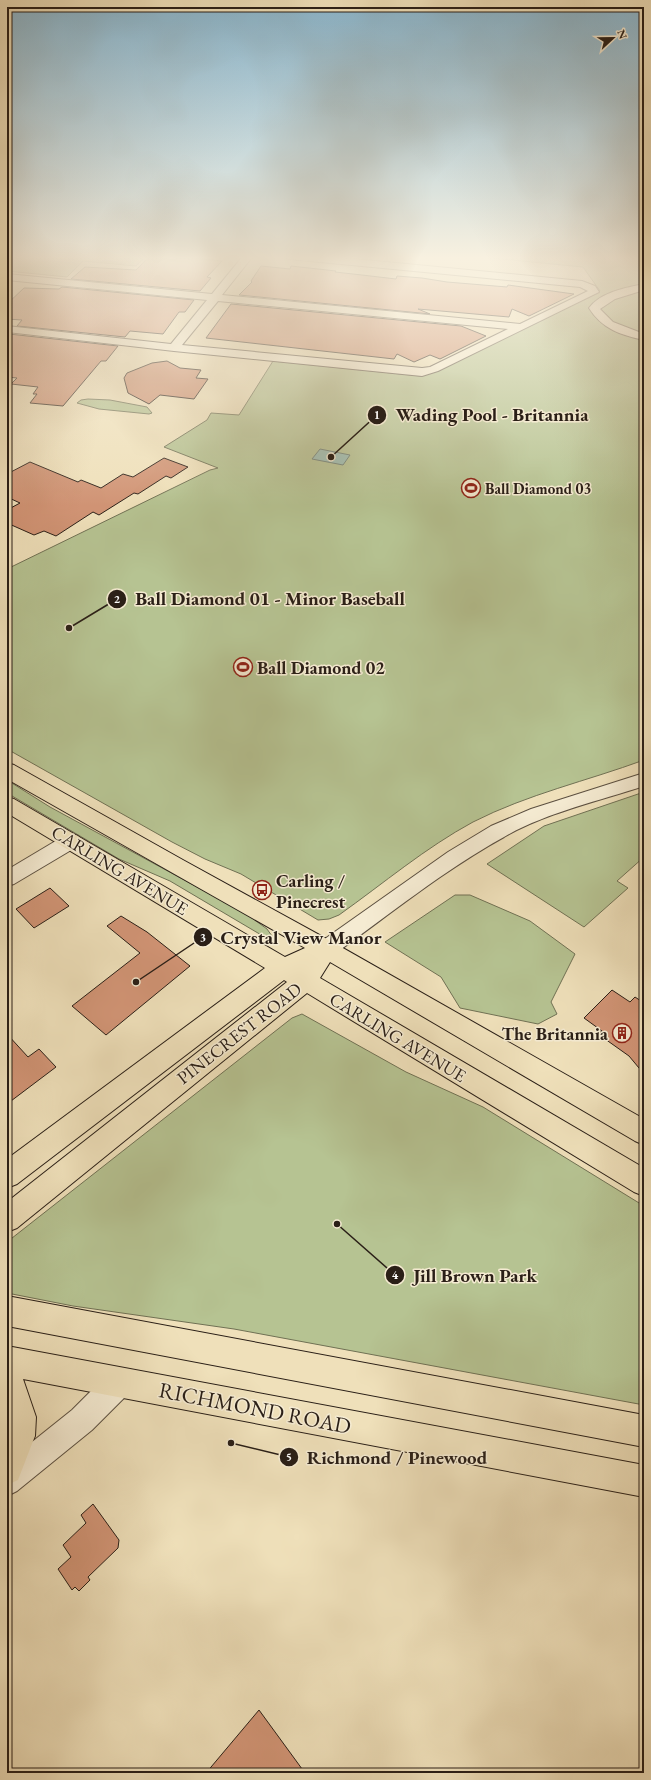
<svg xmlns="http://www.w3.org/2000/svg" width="651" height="1780" viewBox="0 0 651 1780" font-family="'EB Garamond',serif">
	<rect width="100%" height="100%" fill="#efe0ba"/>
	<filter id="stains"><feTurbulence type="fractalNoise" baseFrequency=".005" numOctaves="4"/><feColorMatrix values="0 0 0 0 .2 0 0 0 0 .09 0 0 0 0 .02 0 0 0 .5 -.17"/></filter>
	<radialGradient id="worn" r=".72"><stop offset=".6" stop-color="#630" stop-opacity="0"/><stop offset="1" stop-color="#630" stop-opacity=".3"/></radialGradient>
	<g fill="#b6c392" stroke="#707154">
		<polygon points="7,256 146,256 136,266 83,261 67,277 7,271"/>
		<path d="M 471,256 L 644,256 L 644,760 C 587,781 528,794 473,822 C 425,848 384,883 339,915 L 329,919 L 318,920 L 241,874 L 205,859 L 172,842 L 7,749 L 7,569 L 210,470 L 218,468 L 164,447 L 207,420 L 211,413 L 239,415 L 273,361 L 421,376 L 600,291 L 583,267 Z"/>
		<polygon points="88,399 110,400 147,407 152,413 149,414 99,409 77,403 81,400"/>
		<polygon points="7,780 50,807 245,913 267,929 272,936 268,939 170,881 119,859 7,793"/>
		<polygon points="644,792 644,857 617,881 628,888 584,927 487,864 544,826"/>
		<polygon points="455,895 470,895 530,921 575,954 551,1002 557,1014 538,1024 460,1008 441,977 385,942"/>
		<polygon points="302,1014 406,1072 483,1107 644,1206 644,1405 234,1329 73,1306 7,1293 7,1242 292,1018"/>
	</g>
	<polygon fill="#9abdb2" stroke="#6d7e74" points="320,449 350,455 343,465 312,459"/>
	<g fill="#d19475" stroke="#2a1f17">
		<polygon points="178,256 222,261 207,277 211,278 200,291 71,279 85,267 136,270 149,257 176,260"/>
		<polygon points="261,266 290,269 291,266 336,271 335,272 362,275 396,279 397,276 422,278 447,282 507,287 508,285 574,294 529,316 512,309 509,317 418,309 430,314 239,295 252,282 251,281"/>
		<polygon points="62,287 194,300 185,312 179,312 163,334 130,331 125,337 17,326 22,320 7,319 7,304 24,288 59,289"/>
		<polygon points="231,304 461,326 486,336 440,359 430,355 414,362 397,354 394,359 206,338"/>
		<polygon points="9,334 118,346 106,361 101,361 63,406 30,403 37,394 33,394 38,387 11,384 17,378 7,377 7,335"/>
		<polygon points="167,361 180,368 201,370 196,378 208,379 194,399 160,395 149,404 128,393 124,378 127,373 152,363"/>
		<polygon points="164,458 188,467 171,478 166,476 138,494 134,493 99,515 93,512 56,536 44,531 34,535 7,523 7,510 20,503 7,497 7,474 30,462 78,482 81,480 101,488 123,474 133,477"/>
		<polygon points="50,888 69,906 34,928 16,909"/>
		<polygon points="121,916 147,932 190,966 106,1035 72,1006 140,953 107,926"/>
		<polygon points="612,990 630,1002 635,997 644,1003 644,1074 629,1056 598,1034 602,1031 584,1018"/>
		<polygon points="7,1034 28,1057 39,1049 56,1067 7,1104"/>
		<polygon points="93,1504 119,1540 118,1548 88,1577 90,1580 79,1591 75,1587 72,1590 58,1569 71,1557 63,1545 86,1523 81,1515"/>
		<polygon points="259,1710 305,1773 206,1773"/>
	</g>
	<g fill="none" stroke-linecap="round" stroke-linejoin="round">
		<g stroke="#5b4f40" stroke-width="2">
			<g id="minor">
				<path d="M 243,256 L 253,256 L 222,295 L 520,324 L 588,291 L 580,287 L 289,259 L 284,256 L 324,256 L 582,281 L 595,286 L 599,292 L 438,371 L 422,376 L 174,351 L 7,332 L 7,326 L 171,344 L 207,300 L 7,280 L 7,274 L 212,294 ZM 218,301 L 508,329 L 430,367 L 422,368 L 182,345 Z"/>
				<path d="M 644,284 L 644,290 L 615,299 L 600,309 L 613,322 L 644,334 L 644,340 C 621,335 602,329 589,308 C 601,292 625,288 644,284 Z"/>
				<path d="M 644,773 L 644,786 C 599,801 545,813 504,837 C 444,870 389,915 333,955 L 326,957 L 319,955 L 316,949 L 319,943 L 448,852 L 491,826 L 531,809 Z"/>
				<polygon points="71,834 78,836 81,841 78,846 14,884 7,886 7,870 64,836"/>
				<polygon points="120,1368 130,1372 134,1382 130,1392 92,1430 17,1491 7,1496 7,1462 72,1410 110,1372"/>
			</g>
		</g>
		<g stroke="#2a1f17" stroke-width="2">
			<g id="major">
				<polygon points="7,763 14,765 183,860 334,943 644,1119 644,1145 635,1141 330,962 320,978 644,1168 644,1196 634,1192 307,993 17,1228 7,1232 7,1202 287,982 284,980 17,1184 7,1188 7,1159 265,968 7,813 7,797 14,799 285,957 305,948 7,779"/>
				<polygon points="7,1296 644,1415 644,1447 7,1326"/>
				<polygon points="7,1346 644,1465 644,1497 23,1379 36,1417 35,1436 18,1480 7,1485"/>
			</g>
		</g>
		<use href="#minor" fill="#f5ebd2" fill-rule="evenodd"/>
		<use href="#major" fill="#efe0ba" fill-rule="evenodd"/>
	</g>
	<linearGradient id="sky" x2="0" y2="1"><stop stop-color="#89b8d2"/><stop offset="0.51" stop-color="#f8f1e0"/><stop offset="1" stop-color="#f8f1e0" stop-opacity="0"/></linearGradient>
	<rect width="651" height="506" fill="url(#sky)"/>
	<defs>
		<g id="stadium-ring" transform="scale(1)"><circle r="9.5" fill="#f5ebd2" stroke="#8f2418" stroke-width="1.5"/><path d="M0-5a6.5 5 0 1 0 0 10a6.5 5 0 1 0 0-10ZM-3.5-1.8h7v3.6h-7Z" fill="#8f2418"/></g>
		<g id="bus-ring" transform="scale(1)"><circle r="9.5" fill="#f5ebd2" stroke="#8f2418" stroke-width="1.5"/><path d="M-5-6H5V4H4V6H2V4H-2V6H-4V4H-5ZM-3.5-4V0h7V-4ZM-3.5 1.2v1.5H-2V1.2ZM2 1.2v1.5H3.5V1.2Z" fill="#8f2418"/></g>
		<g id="building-ring" transform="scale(1)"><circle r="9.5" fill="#f5ebd2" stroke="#8f2418" stroke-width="1.5"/><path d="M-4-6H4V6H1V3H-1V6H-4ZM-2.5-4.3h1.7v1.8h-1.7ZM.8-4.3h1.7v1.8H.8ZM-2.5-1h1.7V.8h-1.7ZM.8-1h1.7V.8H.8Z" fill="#8f2418"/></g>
	</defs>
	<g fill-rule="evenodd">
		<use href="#stadium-ring" x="471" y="488"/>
		<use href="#stadium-ring" x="243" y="667"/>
		<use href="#bus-ring" x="262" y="890"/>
		<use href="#building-ring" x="622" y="1033"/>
	</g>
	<g text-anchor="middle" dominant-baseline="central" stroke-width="3" stroke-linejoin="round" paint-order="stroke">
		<g font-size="15" font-weight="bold" fill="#2a1f17" stroke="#f5ebd2" text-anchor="start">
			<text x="485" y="488">Ball Diamond 03</text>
		</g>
		<g font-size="18" font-weight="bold" fill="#2a1f17" stroke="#f5ebd2" text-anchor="start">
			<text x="257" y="667">Ball Diamond 02</text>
			<text x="276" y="880">Carling /<tspan x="276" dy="21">Pinecrest</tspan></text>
			<text x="608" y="1033" text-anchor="end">The Britannia</text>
		</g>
		<g font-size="18" fill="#2a1f17" stroke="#f5ebd2">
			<text transform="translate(120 870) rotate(31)">CARLING AVENUE</text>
			<text transform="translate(239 1033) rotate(-38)">PINECREST ROAD</text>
			<text transform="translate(398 1037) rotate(31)">CARLING AVENUE</text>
		</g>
		<g font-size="22" fill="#2a1f17" stroke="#f5ebd2">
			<text transform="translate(255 1408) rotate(11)">RICHMOND ROAD</text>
		</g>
	</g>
	<path fill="none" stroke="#2a1f17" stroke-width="1.5" d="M331 457L377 415M69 628L117 599M136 982L203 937M337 1224L395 1275M231 1443L289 1457"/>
	<g fill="#2a1f17" stroke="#f5ebd2" stroke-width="1.5">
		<circle cx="331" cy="457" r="4"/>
		<circle cx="69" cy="628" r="4"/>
		<circle cx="136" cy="982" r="4"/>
		<circle cx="337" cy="1224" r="4"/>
		<circle cx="231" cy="1443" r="4"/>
		<circle cx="377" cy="415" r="10"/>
		<circle cx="117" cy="599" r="10"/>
		<circle cx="203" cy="937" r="10"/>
		<circle cx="395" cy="1275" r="10"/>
		<circle cx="289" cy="1457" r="10"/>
	</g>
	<g font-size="12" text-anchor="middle" font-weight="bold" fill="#fff">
		<text x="377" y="419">1</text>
		<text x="117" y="603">2</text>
		<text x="203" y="941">3</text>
		<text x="395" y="1279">4</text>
		<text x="289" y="1461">5</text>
	</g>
	<g font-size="19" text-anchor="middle" font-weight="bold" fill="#2a1f17" stroke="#f5ebd2" stroke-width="3" stroke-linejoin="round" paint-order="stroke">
		<text x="492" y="421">Wading Pool - Britannia</text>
		<text x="270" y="605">Ball Diamond 01 - Minor Baseball</text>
		<text x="301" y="944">Crystal View Manor</text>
		<text x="475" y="1282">Jill Brown Park</text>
		<text x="397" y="1464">Richmond / Pinewood</text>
	</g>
	<rect width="651" height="1780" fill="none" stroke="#efe0ba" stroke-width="24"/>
	<rect x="8" y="8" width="635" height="1764" fill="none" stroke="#2a1f17" stroke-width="2"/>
	<rect x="12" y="12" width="627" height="1756" fill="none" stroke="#2a1f17"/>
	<g transform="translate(613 38) rotate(68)" stroke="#f5ebd2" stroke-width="3" paint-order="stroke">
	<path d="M0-3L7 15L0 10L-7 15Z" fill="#2a1f17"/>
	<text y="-6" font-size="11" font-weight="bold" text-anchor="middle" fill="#2a1f17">N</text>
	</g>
	<rect width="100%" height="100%" filter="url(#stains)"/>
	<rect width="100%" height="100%" fill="url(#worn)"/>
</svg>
